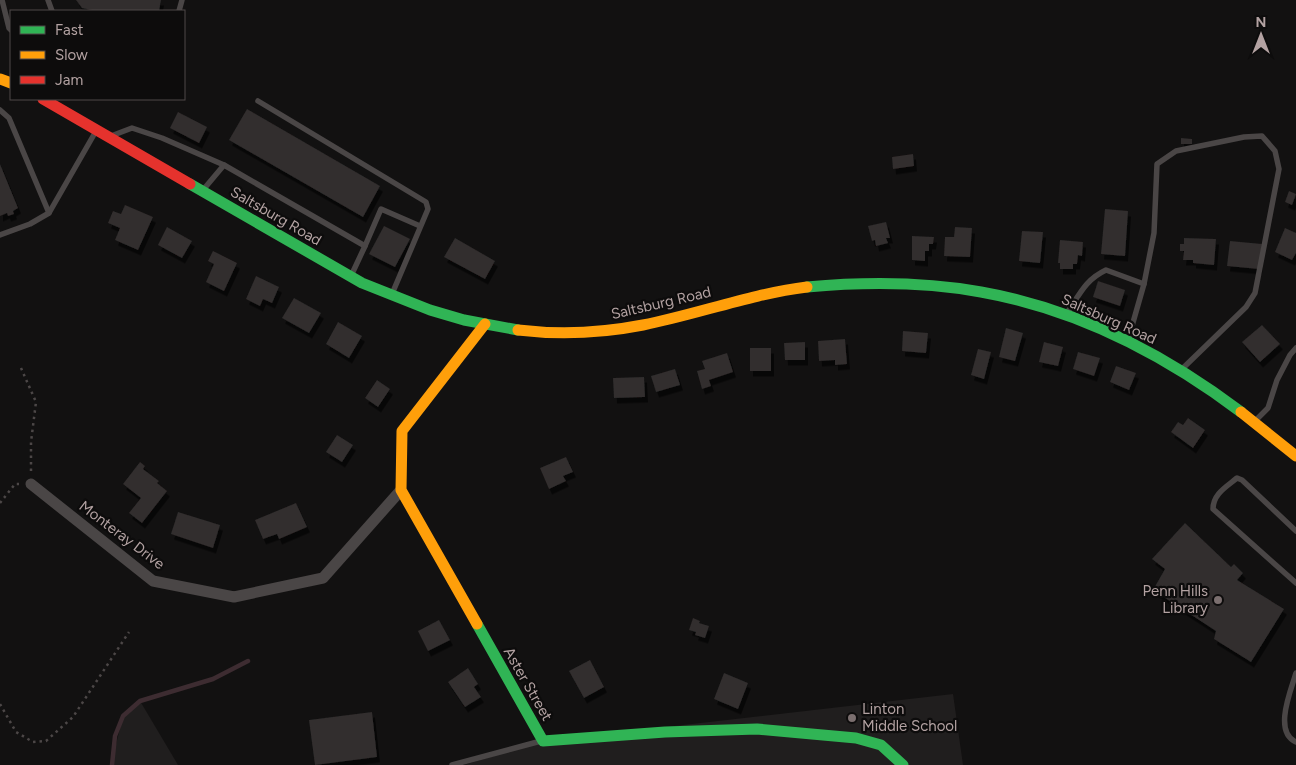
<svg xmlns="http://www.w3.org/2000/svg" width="1296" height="765" viewBox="0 0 1296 765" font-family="Figtree,sans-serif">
	<defs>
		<filter id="shadow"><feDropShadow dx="3" dy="5.5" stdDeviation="0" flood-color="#0009"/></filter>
	</defs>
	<rect width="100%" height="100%" fill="#121111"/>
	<g fill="#201e1e">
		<polygon points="953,694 963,765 464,765 543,741"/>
		<polygon points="140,701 178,765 111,765 123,716"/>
	</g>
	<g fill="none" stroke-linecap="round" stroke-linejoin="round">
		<polyline stroke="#3d2c31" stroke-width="4.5" points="112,765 115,736 123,716 140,701 213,679 248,661"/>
	</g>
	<g fill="#302d2d" filter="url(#shadow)">
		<polygon points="76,0 161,0 159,11 96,11 82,8"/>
		<polygon points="247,109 380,186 363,217 229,140"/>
		<polygon points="178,112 207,127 199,143 170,128"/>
		<polygon points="1181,138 1192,139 1192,144 1181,144"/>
		<polygon points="913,154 914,166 893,169 892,157"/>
		<polygon points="0,164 18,208 13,211 14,214 8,216 7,213 0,216"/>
		<polygon points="1289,191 1296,194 1292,205 1285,202"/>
		<polygon points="125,205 153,217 138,250 115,240 120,228 108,223 113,211 121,214"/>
		<polygon points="1105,209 1128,211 1125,256 1101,254"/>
		<polygon points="886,222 890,238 886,238 888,243 876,246 875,240 872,241 868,226"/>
		<polygon points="384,226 410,239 395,267 369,254"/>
		<polygon points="167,227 192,241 182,258 158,245"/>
		<polygon points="955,227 972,228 970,257 944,256 945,237 954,237"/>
		<polygon points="1285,228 1296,233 1296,253 1292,260 1275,252"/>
		<polygon points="1022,231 1043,232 1040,263 1019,261"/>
		<polygon points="912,236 934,237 933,244 929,244 929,251 925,251 925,261 912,260"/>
		<polygon points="455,238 495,261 485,279 444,257"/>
		<polygon points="1184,238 1216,239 1214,265 1193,263 1193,260 1183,260 1184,251 1180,251 1180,244 1184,244"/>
		<polygon points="1060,240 1083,242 1082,256 1078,255 1077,264 1073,264 1073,269 1060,269 1060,263 1058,263"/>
		<polygon points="1230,241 1262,244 1259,269 1227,266"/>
		<polygon points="213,251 237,263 224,291 206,282 214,264 208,261"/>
		<polygon points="256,276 279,287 272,303 263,299 260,306 246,299"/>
		<polygon points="1098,281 1125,290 1120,306 1093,297"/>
		<polygon points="294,298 321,313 309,333 282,318"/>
		<polygon points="338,322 362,336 349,358 326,344"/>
		<polygon points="1262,325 1280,344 1260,362 1242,342"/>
		<polygon points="1006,328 1023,333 1015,361 999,357"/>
		<polygon points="903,331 928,333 926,353 902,351"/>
		<polygon points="845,339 847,364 835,365 835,360 819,361 818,341"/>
		<polygon points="805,342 805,360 785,360 784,343"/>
		<polygon points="1044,342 1063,347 1058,366 1039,362"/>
		<rect x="750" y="348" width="21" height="23"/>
		<polygon points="978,349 991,352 984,379 971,375"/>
		<polygon points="1078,352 1100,358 1094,376 1073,369"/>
		<polygon points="727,353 733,372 709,380 711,386 702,389 697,371 705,369 702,361"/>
		<polygon points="1116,366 1136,373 1129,390 1110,382"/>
		<polygon points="675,369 680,385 656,392 651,376"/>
		<polygon points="644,377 645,397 614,398 613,378"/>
		<polygon points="377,380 390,389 378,407 365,398"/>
		<polygon points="1188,418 1205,430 1193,448 1171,432 1178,422 1183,425"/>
		<polygon points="337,435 353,445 342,462 326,452"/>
		<polygon points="566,457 573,472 563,476 566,481 549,489 540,468"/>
		<polygon points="140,462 145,466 143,469 159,481 157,483 167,491 142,523 129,513 141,498 123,484"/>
		<polygon points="296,503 307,527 279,539 277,534 263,539 255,520"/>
		<polygon points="178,512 220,525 213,548 171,534"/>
		<polygon points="1185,523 1231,567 1234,564 1243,573 1237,580 1284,609 1251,662 1214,639 1216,631 1153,590 1165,569 1152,559"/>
		<polygon points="693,618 700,621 699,623 709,626 705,638 695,635 696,632 689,630"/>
		<polygon points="439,620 450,640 428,651 418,631"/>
		<polygon points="590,660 604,687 584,698 569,671"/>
		<polygon points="468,668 478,684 474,687 481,697 465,707 448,682"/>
		<polygon points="724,673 748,683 738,709 714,699"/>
		<polygon points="372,712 377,757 315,765 309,720"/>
	</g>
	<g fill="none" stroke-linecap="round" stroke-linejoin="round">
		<g stroke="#4c4747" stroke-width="2.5" stroke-dasharray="2.5 4" stroke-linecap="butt">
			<polyline points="21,368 36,402 31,442 31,473"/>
			<polyline points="0,503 15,484 19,484"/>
			<polyline points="0,704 16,732 33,742 46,741 73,717 129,632"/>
		</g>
		<g stroke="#4a4646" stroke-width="5.5">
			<polyline points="2,0 9,28 11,30"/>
			<polyline points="48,0 52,11"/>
			<polyline points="179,11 182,0"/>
			<polyline points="258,101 426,202 428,209 392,294"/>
			<polyline points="0,110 9,118 49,213"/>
			<polyline points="111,136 132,128 162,138 224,165"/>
			<polyline points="203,190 224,165 365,246 351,276"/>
			<polyline points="0,235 30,224 49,213 96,131"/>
			<polyline points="365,246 381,209 420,226"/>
			<polyline points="1144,284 1154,233 1157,164 1176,151 1244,137 1262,136 1275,151 1279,169 1255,293 1246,307 1181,370"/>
			<path d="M 1067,313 C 1080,294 1085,280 1106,270 L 1144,284 L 1128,340"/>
			<polyline points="1254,422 1268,408 1277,380 1290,355 1296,348"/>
			<path d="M 1296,531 L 1242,480 L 1237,478 C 1226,487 1213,494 1213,509 L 1296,583"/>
			<path d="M 1296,673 C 1291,690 1273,732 1296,742"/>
			<polyline points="452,765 541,741"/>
		</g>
		<polyline stroke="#4a4646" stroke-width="11" points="31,484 153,581 234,597 323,578 401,490"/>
		<g stroke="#30b455" stroke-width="11">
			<polyline points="190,184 362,283 430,310 464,320 518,330"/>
			<path d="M 807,287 C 862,282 926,282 981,292 C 1077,309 1164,354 1241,412"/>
			<polyline points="477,624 543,741 665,732 757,729 856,738 881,745 903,765"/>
		</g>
		<g stroke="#ff9f0a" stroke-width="11">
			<polyline points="0,79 11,83"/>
			<path d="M 518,330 C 560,335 602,333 643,325 C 698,314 751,294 807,287"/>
			<polyline points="1241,412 1296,456"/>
			<polyline points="477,624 401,490 402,431 485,324"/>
		</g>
		<polyline stroke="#e5322d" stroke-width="11" points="43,99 190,184"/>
	</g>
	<g fill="#7b6f6f" stroke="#0d0c0c" stroke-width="2">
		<circle cx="1218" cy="600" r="5"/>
		<circle cx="852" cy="718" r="5"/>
	</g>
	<g text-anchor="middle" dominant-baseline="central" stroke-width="4.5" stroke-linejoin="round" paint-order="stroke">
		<g font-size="15" fill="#b3a2a2" stroke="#0d0c0c">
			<text transform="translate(276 216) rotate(30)">Saltsburg Road</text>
			<text transform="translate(661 303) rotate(-13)">Saltsburg Road</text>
			<text transform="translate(1109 319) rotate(24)">Saltsburg Road</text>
			<text transform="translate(122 535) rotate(37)">Monteray Drive</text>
			<text transform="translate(528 684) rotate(60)">Aster Street</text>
		</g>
		<g font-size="15" fill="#b3a2a2" stroke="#0d0c0c" text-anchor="end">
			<text x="1208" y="591">Penn Hills<tspan x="1208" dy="17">Library</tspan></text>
			<text x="862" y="709" text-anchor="start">Linton<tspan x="862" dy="17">Middle School</tspan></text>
		</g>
	</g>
	<rect x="10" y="10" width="175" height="90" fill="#0d0c0c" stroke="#4f4848"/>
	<rect x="20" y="26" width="25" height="8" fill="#30b455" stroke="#4f4848"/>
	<text x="55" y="35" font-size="15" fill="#b3a2a2">Fast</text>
	<rect x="20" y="51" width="25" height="8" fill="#ff9f0a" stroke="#4f4848"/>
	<text x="55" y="60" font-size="15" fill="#b3a2a2">Slow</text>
	<rect x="20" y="76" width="25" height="8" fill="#e5322d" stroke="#4f4848"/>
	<text x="55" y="85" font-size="15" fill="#b3a2a2">Jam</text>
	<g transform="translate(1261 35)" stroke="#0d0c0c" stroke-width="4" paint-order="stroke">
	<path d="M0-4L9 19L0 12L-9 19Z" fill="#b3a2a2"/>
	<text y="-8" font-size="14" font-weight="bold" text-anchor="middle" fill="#b3a2a2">N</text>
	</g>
</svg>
